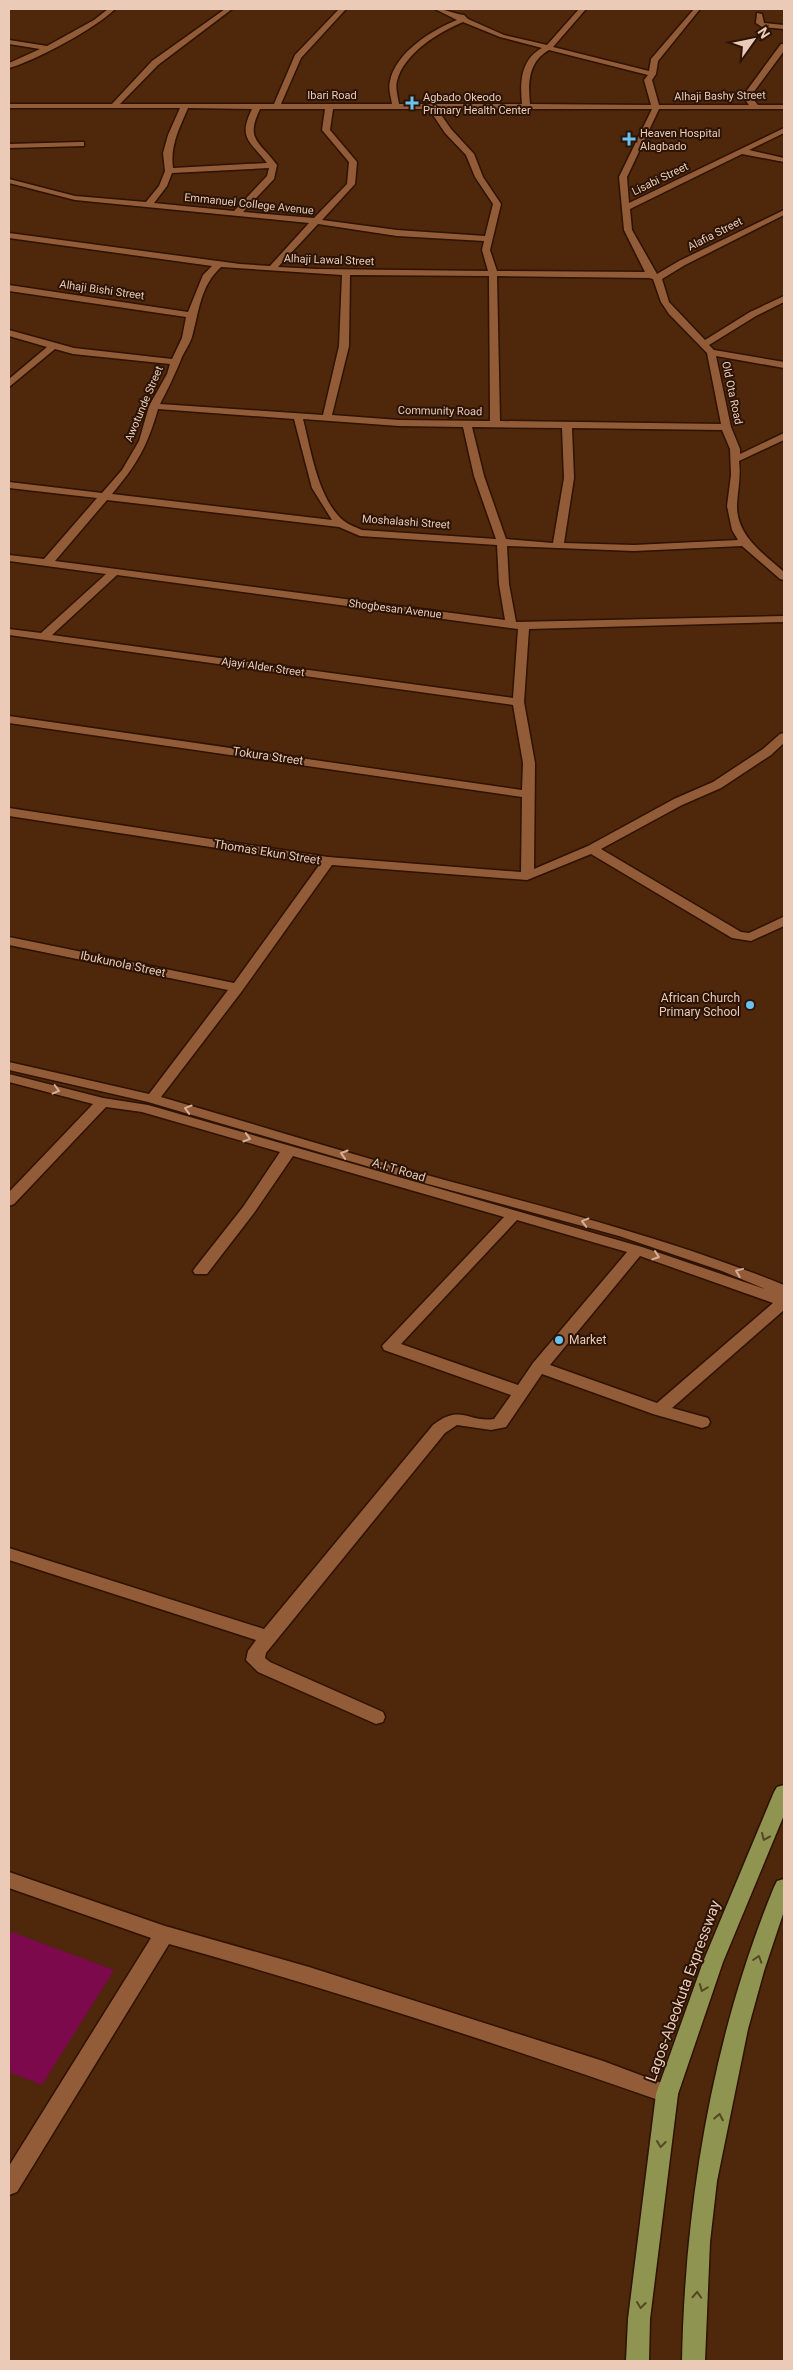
<svg xmlns="http://www.w3.org/2000/svg" width="793" height="2370" viewBox="0 0 793 2370" font-family="Roboto,sans-serif">
	<rect width="100%" height="100%" fill="#4f270b"/>
	<polygon fill="#7b094c" points="9,1931 114,1970 42,2085 9,2072"/>
	<g fill="none" stroke-linecap="round" stroke-linejoin="round">
		<g stroke="#2e1202" stroke-width="3">
			<g id="minor">
				<path d="M 108,9 L 115,9 C 96,28 35,61 9,68 L 9,63 L 40,49 L 9,44 L 9,40 L 47,46 L 94,20 Z"/>
				<path d="M 225,9 L 232,9 L 158,65 L 120,104 L 274,104 L 295,55 L 339,9 L 346,9 L 301,58 L 281,104 L 392,104 C 391,97 388,89 390,81 C 396,52 432,30 457,20 L 435,9 C 446,9 455,14 464,15 L 468,19 L 504,35 L 547,45 L 579,9 L 586,9 L 553,47 L 649,71 L 651,59 L 694,9 L 700,9 L 658,61 L 656,74 L 652,80 L 659,105 L 749,105 L 746,101 L 745,93 L 781,44 L 784,44 L 784,51 L 753,93 L 754,100 L 758,105 L 784,105 L 784,109 L 659,109 L 627,177 L 629,203 L 784,128 L 784,133 L 749,150 L 784,158 L 784,162 L 742,154 L 630,209 L 632,230 L 657,274 L 679,261 L 784,210 L 784,215 L 685,265 L 662,279 L 669,302 L 705,340 L 750,312 L 784,296 L 784,302 L 756,316 L 709,345 L 714,350 L 784,362 L 784,368 L 716,356 L 731,427 L 740,449 L 740,454 L 784,433 L 784,440 L 739,461 C 741,476 738,489 737,504 C 736,536 763,553 784,572 L 784,580 L 780,579 L 742,546 L 634,551 L 507,546 L 509,584 L 516,622 L 784,616 L 784,622 L 529,629 L 524,702 L 535,763 L 534,869 L 588,846 L 674,799 L 713,782 L 763,749 L 780,734 L 784,733 L 784,743 L 771,755 L 721,788 L 682,805 L 601,849 L 741,932 L 749,933 L 783,917 L 784,926 L 751,941 L 732,938 L 591,854 L 527,880 L 332,865 L 242,991 L 161,1097 C 254,1124 347,1153 441,1179 C 557,1210 673,1240 784,1285 L 784,1310 L 672,1408 L 708,1418 L 710,1422 L 708,1426 L 702,1428 L 653,1414 L 542,1374 L 506,1427 L 491,1430 L 457,1425 L 445,1433 L 266,1653 L 265,1658 L 270,1662 L 383,1712 L 385,1717 L 383,1722 L 376,1724 L 258,1672 L 246,1660 L 248,1651 L 256,1640 L 9,1560 L 9,1548 L 264,1629 L 433,1425 C 461,1403 468,1423 494,1419 L 511,1395 L 384,1350 L 382,1346 L 504,1217 L 293,1156 L 254,1213 L 207,1274 L 195,1274 L 193,1271 L 195,1268 L 243,1207 L 280,1152 L 142,1112 L 106,1107 L 14,1204 L 9,1206 L 9,1192 L 93,1104 L 9,1082 L 9,1074 L 103,1098 L 148,1105 L 642,1247 L 765,1289 L 722,1271 L 619,1236 L 428,1184 L 148,1102 L 9,1070 L 9,1062 L 149,1094 L 228,990 L 9,945 L 9,937 L 234,983 L 320,864 L 9,816 L 9,808 L 328,857 L 521,872 L 522,797 L 9,723 L 9,716 L 522,790 L 523,763 L 513,705 L 9,635 L 9,629 L 41,633 L 106,574 L 9,561 L 9,555 L 44,559 L 97,498 L 9,488 L 9,482 L 102,493 L 122,470 L 139,441 L 149,406 L 167,374 L 170,364 L 73,354 L 55,349 L 9,387 L 9,379 L 47,347 L 9,336 L 9,330 L 74,348 L 172,359 L 182,338 L 186,317 L 9,291 L 9,285 L 188,312 L 203,275 L 212,266 L 9,238 L 9,233 L 240,264 L 270,266 L 309,223 L 75,200 L 9,183 L 9,179 L 75,196 L 146,202 L 159,186 L 165,171 L 163,153 L 168,135 L 180,108 L 9,108 L 9,104 L 112,104 L 152,61 ZM 463,22 L 500,37 L 542,48 C 520,60 520,83 522,104 L 399,104 C 398,97 395,88 397,81 C 404,53 439,32 463,22 ZM 549,50 L 648,75 L 644,80 L 651,105 L 530,104 C 528,83 528,62 549,50 ZM 188,108 L 252,109 C 238,138 249,140 267,163 L 173,168 C 170,146 179,129 188,108 ZM 260,109 L 325,109 L 322,130 L 349,162 L 347,184 L 314,218 L 243,212 L 274,179 L 277,165 C 259,141 245,140 260,109 ZM 333,109 L 429,109 L 445,133 L 466,155 L 475,177 L 493,204 L 485,236 L 397,230 L 322,220 L 355,184 L 357,162 L 330,130 ZM 437,109 L 652,109 L 619,177 L 624,230 L 645,272 L 497,271 L 490,250 L 501,204 L 483,177 L 474,154 L 451,129 ZM 269,168 L 267,176 L 234,211 L 154,203 L 167,186 L 172,173 ZM 318,224 L 397,236 L 484,241 L 482,250 L 488,271 L 317,269 L 278,267 ZM 221,267 L 342,275 L 339,346 L 323,415 L 160,404 C 168,389 174,376 180,362 C 183,353 189,346 192,337 C 199,312 200,286 221,267 ZM 350,275 L 489,276 L 490,421 L 399,420 L 332,415 L 349,346 ZM 497,276 L 649,278 L 653,279 L 661,302 L 669,314 L 707,353 L 721,424 L 500,421 ZM 158,409 L 294,419 L 312,488 L 332,520 L 112,494 C 137,464 147,447 158,409 ZM 303,419 L 399,426 L 463,427 L 474,476 L 496,539 L 362,530 C 356,527 349,525 344,521 C 318,500 311,450 303,419 ZM 472,427 L 562,428 L 564,478 L 553,543 L 506,539 L 484,476 ZM 572,428 L 722,430 L 730,449 L 731,475 L 727,506 L 732,530 L 738,540 L 634,545 L 564,543 L 574,478 ZM 107,500 L 339,527 L 360,536 L 497,545 L 499,584 L 505,620 L 55,561 ZM 117,575 L 518,629 L 513,698 L 52,635 ZM 517,1220 L 627,1252 L 533,1363 L 518,1385 L 401,1344 ZM 640,1256 L 773,1303 L 657,1403 L 550,1365 Z"/>
				<polygon points="757,13 762,14 764,23 784,25 784,29 762,27 756,23"/>
				<polygon points="81,142 84,142 84,146 9,148 9,144"/>
				<path d="M 9,1872 L 165,1926 L 309,1967 L 603,2061 L 675,2088 L 678,2094 L 675,2100 L 667,2103 C 502,2045 337,1991 169,1944 L 17,2192 L 9,2195 L 9,2166 L 151,1938 L 9,1888 Z"/>
			</g>
		</g>
		<g stroke="#2e1202" stroke-width="3">
			<g id="highway">
				<polygon points="784,1785 784,1815 723,1962 678,2094 650,2319 649,2361 626,2361 628,2319 656,2094 703,1962 774,1792 777,1787"/>
				<path d="M 784,1879 L 784,1911 L 764,1971 L 748,2029 L 717,2181 L 710,2242 L 705,2361 L 682,2361 C 685,2202 713,2035 774,1887 L 777,1881 Z"/>
			</g>
		</g>
		<use href="#minor" fill="#935c38" fill-rule="evenodd"/>
		<use href="#highway" fill="#8f9451" fill-rule="evenodd"/>
	</g>
	<defs><path id="oneway-chevron" d="M-2-3.5L2.5 0L-2 3.5" fill="none" stroke-width="1.6" stroke-linecap="round" stroke-linejoin="round" transform="scale(1.25)"/></defs>
	<g stroke="#d5af98">
		<use href="#oneway-chevron" transform="translate(56 1090) rotate(14)"/>
		<use href="#oneway-chevron" transform="translate(188 1109) rotate(-164)"/>
		<use href="#oneway-chevron" transform="translate(247 1138) rotate(16)"/>
		<use href="#oneway-chevron" transform="translate(344 1154) rotate(-163)"/>
		<use href="#oneway-chevron" transform="translate(585 1222) rotate(-165)"/>
		<use href="#oneway-chevron" transform="translate(656 1256) rotate(18)"/>
		<use href="#oneway-chevron" transform="translate(739 1272) rotate(-158)"/>
	</g>
	<g stroke="#534724">
		<use href="#oneway-chevron" transform="translate(765 1837) rotate(114)"/>
		<use href="#oneway-chevron" transform="translate(758 1959) rotate(-72)"/>
		<use href="#oneway-chevron" transform="translate(703 1988) rotate(111)"/>
		<use href="#oneway-chevron" transform="translate(719 2117) rotate(-79)"/>
		<use href="#oneway-chevron" transform="translate(661 2144) rotate(97)"/>
		<use href="#oneway-chevron" transform="translate(697 2295) rotate(-87)"/>
		<use href="#oneway-chevron" transform="translate(641 2305) rotate(97)"/>
	</g>
	<g fill="#69c3f1" stroke="#2b1406" stroke-width="2">
		<path d="M409.5 95.5h5v5h5v5h-5v5h-5v-5h-5v-5h5z"/>
		<path d="M626.5 131.5h5v5h5v5h-5v5h-5v-5h-5v-5h5z"/>
		<circle cx="750" cy="1005" r="5"/>
		<circle cx="559" cy="1340" r="5"/>
	</g>
	<g text-anchor="middle" dominant-baseline="central" stroke-width="4" stroke-linejoin="round" paint-order="stroke">
		<g font-size="11" fill="#ebcbb8" stroke="#2b1406">
			<text x="332" y="95">Ibari Road</text>
			<text transform="translate(720 96) rotate(-1)">Alhaji Bashy Street</text>
			<text transform="translate(660 179) rotate(-26)">Lisabi Street</text>
			<text transform="translate(249 204) rotate(6)">Emmanuel College Avenue</text>
			<text transform="translate(715 234) rotate(-27)">Alafia Street</text>
			<text transform="translate(329 260) rotate(2)">Alhaji Lawal Street</text>
			<text transform="translate(102 290) rotate(8)">Alhaji Bishi Street</text>
			<text transform="translate(732 393) rotate(78)">Old Ota Road</text>
			<text transform="translate(144 404) rotate(-67)">Awotunde Street</text>
			<text transform="translate(440 411) rotate(1)">Community Road</text>
			<text transform="translate(406 522) rotate(4)">Moshalashi Street</text>
			<text transform="translate(395 609) rotate(7)">Shogbesan Avenue</text>
			<text transform="translate(263 667) rotate(8)">Ajayi Alder Street</text>
		</g>
		<g font-size="11" fill="#ebcbb8" stroke="#2b1406" text-anchor="start">
			<text x="423" y="97">Agbado Okeodo<tspan x="423" dy="13">Primary Health Center</tspan></text>
			<text x="640" y="133">Heaven Hospital<tspan x="640" dy="13">Alagbado</tspan></text>
		</g>
		<g font-size="12" fill="#ebcbb8" stroke="#2b1406">
			<text transform="translate(268 756) rotate(8)">Tokura Street</text>
			<text transform="translate(267 852) rotate(9)">Thomas Ekun Street</text>
			<text transform="translate(123 964) rotate(12)">Ibukunola Street</text>
			<text transform="translate(399 1170) rotate(17)">A.I.T Road</text>
		</g>
		<g font-size="12" fill="#ebcbb8" stroke="#2b1406" text-anchor="end">
			<text x="740" y="998">African Church<tspan x="740" dy="14">Primary School</tspan></text>
			<text x="569" y="1340" text-anchor="start">Market</text>
		</g>
		<g font-size="15" fill="#ebcbb8" stroke="#2b1406">
			<text transform="translate(683 1991) rotate(-70)">Lagos-Abeokuta Expressway</text>
		</g>
	</g>
	<rect width="793" height="2370" fill="none" stroke="#ebcbb8" stroke-width="20"/>
	<g transform="translate(753 40) rotate(57)" stroke="#2b1406" stroke-width="4" paint-order="stroke">
	<path d="M0-4L9 19L0 12L-9 19Z" fill="#ebcbb8"/>
	<text y="-8" font-size="14" font-weight="bold" text-anchor="middle" fill="#ebcbb8">N</text>
	</g>
</svg>
